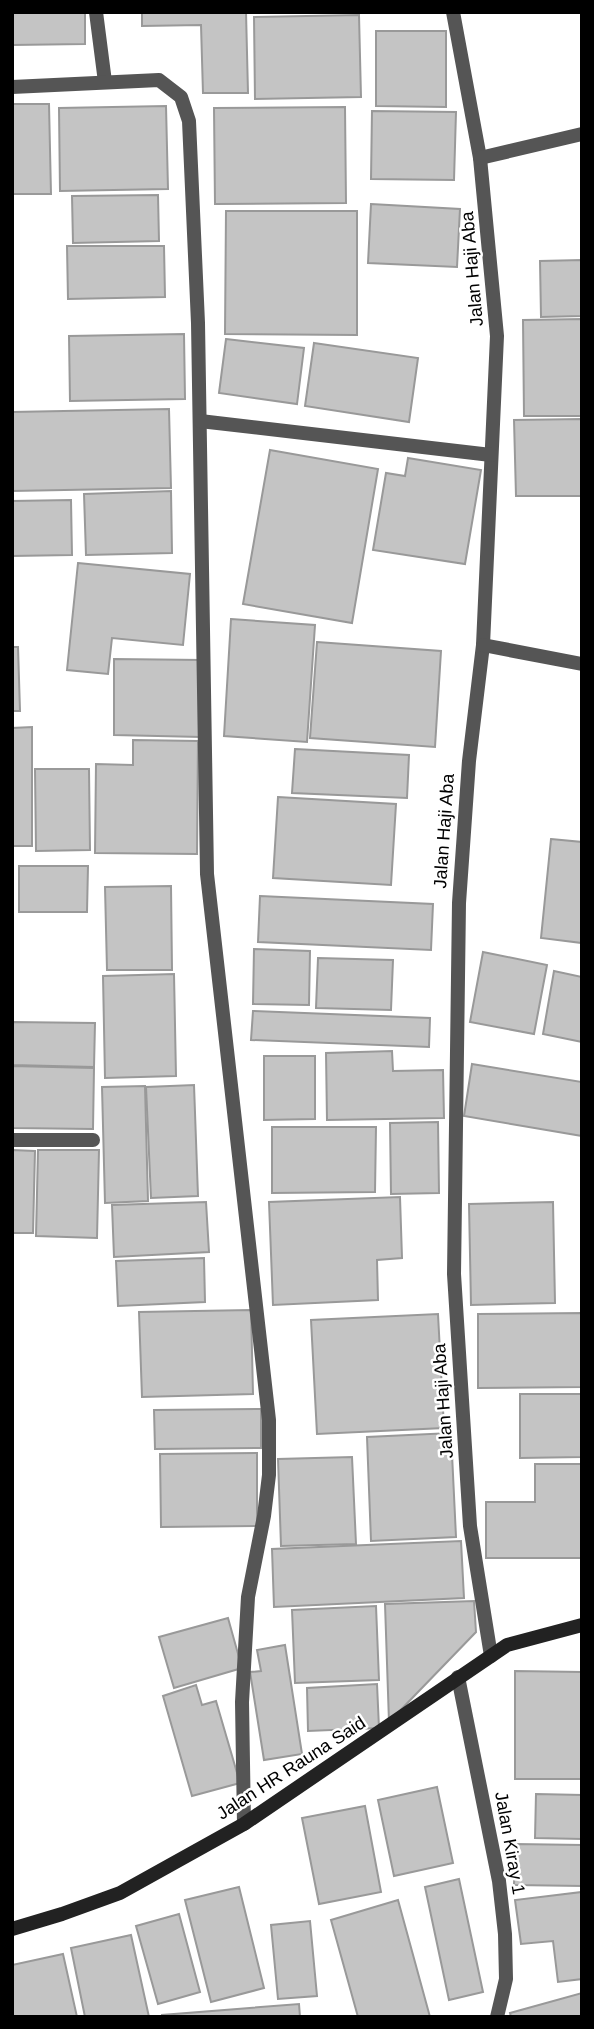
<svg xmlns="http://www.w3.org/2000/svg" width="594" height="2029" viewBox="0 0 594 2029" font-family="Helvetica,sans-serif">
	<rect width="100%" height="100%" fill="#fff"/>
	<g fill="#c4c4c4" stroke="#999" stroke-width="2">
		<polygon points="12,12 85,12 85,44 12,45"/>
		<polygon points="142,12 246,12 248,93 203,93 201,25 142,26"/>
		<polygon points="359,15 361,97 255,99 254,17"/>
		<polygon points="376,31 446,31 446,107 376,106"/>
		<polygon points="12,104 49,104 51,194 12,194"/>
		<polygon points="166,106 168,189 60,191 59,108"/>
		<polygon points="345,107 346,203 215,204 214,108"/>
		<polygon points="372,111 456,112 454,180 371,179"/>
		<polygon points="158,195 159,241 73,243 72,196"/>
		<polygon points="371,204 460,209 457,267 368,263"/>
		<polygon points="226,211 357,211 357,335 225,334"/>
		<polygon points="67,246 164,246 165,297 68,299"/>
		<polygon points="582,260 582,316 541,317 540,261"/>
		<polygon points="582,319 582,416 524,416 523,320"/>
		<polygon points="184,334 185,399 70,401 69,336"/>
		<polygon points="226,339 304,348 297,404 219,393"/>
		<polygon points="314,343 418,358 409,422 305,406"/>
		<polygon points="169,409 171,488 12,491 12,412"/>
		<polygon points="582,419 582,496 516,496 514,420"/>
		<polygon points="270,450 378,469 352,623 243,604"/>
		<polygon points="408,458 481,470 465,564 373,550 386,473 405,476"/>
		<polygon points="171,491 172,553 86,555 84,494"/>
		<polygon points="71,500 72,555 12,556 12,501"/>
		<polygon points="78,563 190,574 183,645 112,638 108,674 67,670"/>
		<polygon points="231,619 315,625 307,742 224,736"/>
		<polygon points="317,642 441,651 435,747 310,738"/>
		<polygon points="12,647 18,647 20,711 12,711"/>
		<polygon points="114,659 202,660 201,737 114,735"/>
		<polygon points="32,727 32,846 12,846 12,728"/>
		<polygon points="133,740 198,741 197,854 95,853 96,764 133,765"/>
		<polygon points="295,749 409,755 407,798 292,793"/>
		<polygon points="35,769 89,769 90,850 36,851"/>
		<polygon points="278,797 396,804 391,885 273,878"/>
		<polygon points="551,839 582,842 582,943 541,938"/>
		<polygon points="19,866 88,866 87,912 19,912"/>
		<polygon points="171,886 172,970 107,970 105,887"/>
		<polygon points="260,896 433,904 431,950 258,942"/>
		<polygon points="254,949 310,951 309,1005 253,1004"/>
		<polygon points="483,952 547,965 534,1034 470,1022"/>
		<polygon points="318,958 393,960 391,1010 316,1008"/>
		<polygon points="554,971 582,977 582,1042 543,1034"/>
		<polygon points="174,974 176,1076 105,1078 103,976"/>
		<polygon points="253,1011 430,1018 429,1047 251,1040"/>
		<polygon points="12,1022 95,1023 94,1067 12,1065"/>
		<polygon points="392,1051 393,1071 443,1070 444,1118 327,1120 326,1053"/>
		<polygon points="264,1056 315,1056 315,1119 264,1120"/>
		<polygon points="472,1064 582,1082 582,1136 464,1116"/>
		<polygon points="12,1066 94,1068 93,1129 12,1128"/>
		<polygon points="194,1085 198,1196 151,1198 146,1087"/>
		<polygon points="145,1086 148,1201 105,1203 102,1087"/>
		<polygon points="438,1122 439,1193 391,1194 390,1123"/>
		<polygon points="272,1127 376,1127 375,1192 272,1193"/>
		<polygon points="12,1150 35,1151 33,1233 12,1233"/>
		<polygon points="38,1150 99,1150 97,1238 36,1236"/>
		<polygon points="400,1197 402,1258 377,1260 378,1300 273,1305 269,1202"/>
		<polygon points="206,1202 209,1252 114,1257 112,1205"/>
		<polygon points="553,1202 555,1303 471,1305 469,1204"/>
		<polygon points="204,1258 205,1302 118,1306 116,1261"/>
		<polygon points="251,1310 253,1394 142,1397 139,1312"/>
		<polygon points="582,1313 582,1387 478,1388 478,1314"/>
		<polygon points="438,1314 444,1428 317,1434 311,1320"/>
		<polygon points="520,1394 582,1394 582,1457 520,1458"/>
		<polygon points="261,1409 261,1448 155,1449 154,1410"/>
		<polygon points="451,1433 456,1537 371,1541 367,1437"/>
		<polygon points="257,1453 257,1526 161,1527 160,1454"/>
		<polygon points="352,1457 356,1544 281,1546 278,1459"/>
		<polygon points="535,1464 582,1464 582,1558 486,1558 486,1502 535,1502"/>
		<polygon points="461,1541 464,1598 274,1607 272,1549"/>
		<polygon points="474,1601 476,1632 389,1722 385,1604"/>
		<polygon points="376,1606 379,1680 295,1683 292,1610"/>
		<polygon points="228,1618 242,1668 174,1688 159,1637"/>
		<polygon points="285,1645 302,1754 264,1760 250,1672 261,1671 257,1650"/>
		<polygon points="515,1671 582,1672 582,1779 515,1779"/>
		<polygon points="377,1684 379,1728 308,1731 307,1688"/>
		<polygon points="196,1685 202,1705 216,1701 240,1783 192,1796 163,1696"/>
		<polygon points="437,1787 453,1863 394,1876 378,1800"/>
		<polygon points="536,1794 582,1795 582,1839 535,1838"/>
		<polygon points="365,1806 381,1892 319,1904 302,1818"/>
		<polygon points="515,1844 582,1845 582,1886 514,1885"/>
		<polygon points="459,1879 483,1992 449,2000 425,1887"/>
		<polygon points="239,1887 264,1988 211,2002 185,1900"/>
		<polygon points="582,1892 582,1979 558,1982 553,1941 521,1944 515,1900"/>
		<polygon points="398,1900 430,2017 358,2017 331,1920"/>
		<polygon points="179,1914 200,1992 158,2004 136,1926"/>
		<polygon points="310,1921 317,1996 278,1999 271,1925"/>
		<polygon points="131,1935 149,2017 85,2017 71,1948"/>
		<polygon points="63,1954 77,2017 12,2017 12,1965"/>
		<polygon points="582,1993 582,2017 511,2017 510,2013"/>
		<polygon points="299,2004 300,2017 162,2017 162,2015"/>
	</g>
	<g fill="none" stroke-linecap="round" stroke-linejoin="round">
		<g stroke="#555" stroke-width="14">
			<polyline points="96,12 105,82"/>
			<polyline points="453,12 480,158 497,336 483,645 469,761 459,903 454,1274 470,1526 491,1656"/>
			<polyline points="12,87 159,80 181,97 189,121 198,323 207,874 269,1420 269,1475 264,1516 248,1597 242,1702 244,1824"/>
			<polyline points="480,158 582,134"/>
			<polyline points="200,421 491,455"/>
			<polyline points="483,645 582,664"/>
			<polyline points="12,1140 93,1140"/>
			<polyline points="458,1677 499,1881 505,1934 506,1979 497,2017"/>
		</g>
		<polyline stroke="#222" stroke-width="14" points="12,1929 62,1914 120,1893 244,1824 507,1645 582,1625"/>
	</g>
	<g text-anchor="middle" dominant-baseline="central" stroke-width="5" stroke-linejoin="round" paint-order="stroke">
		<g font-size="18" fill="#000" stroke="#fff">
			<text transform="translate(472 269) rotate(-95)">Jalan Haji Aba</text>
			<text transform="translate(444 831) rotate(-86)">Jalan Haji Aba</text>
			<text transform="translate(443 1401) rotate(-94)">Jalan Haji Aba</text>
			<text transform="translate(291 1768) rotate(-33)">Jalan HR Rauna Said</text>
			<text transform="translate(510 1843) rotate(80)">Jalan Kiray 1</text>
		</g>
	</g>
	<rect width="594" height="2029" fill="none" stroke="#000000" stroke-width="28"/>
</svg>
